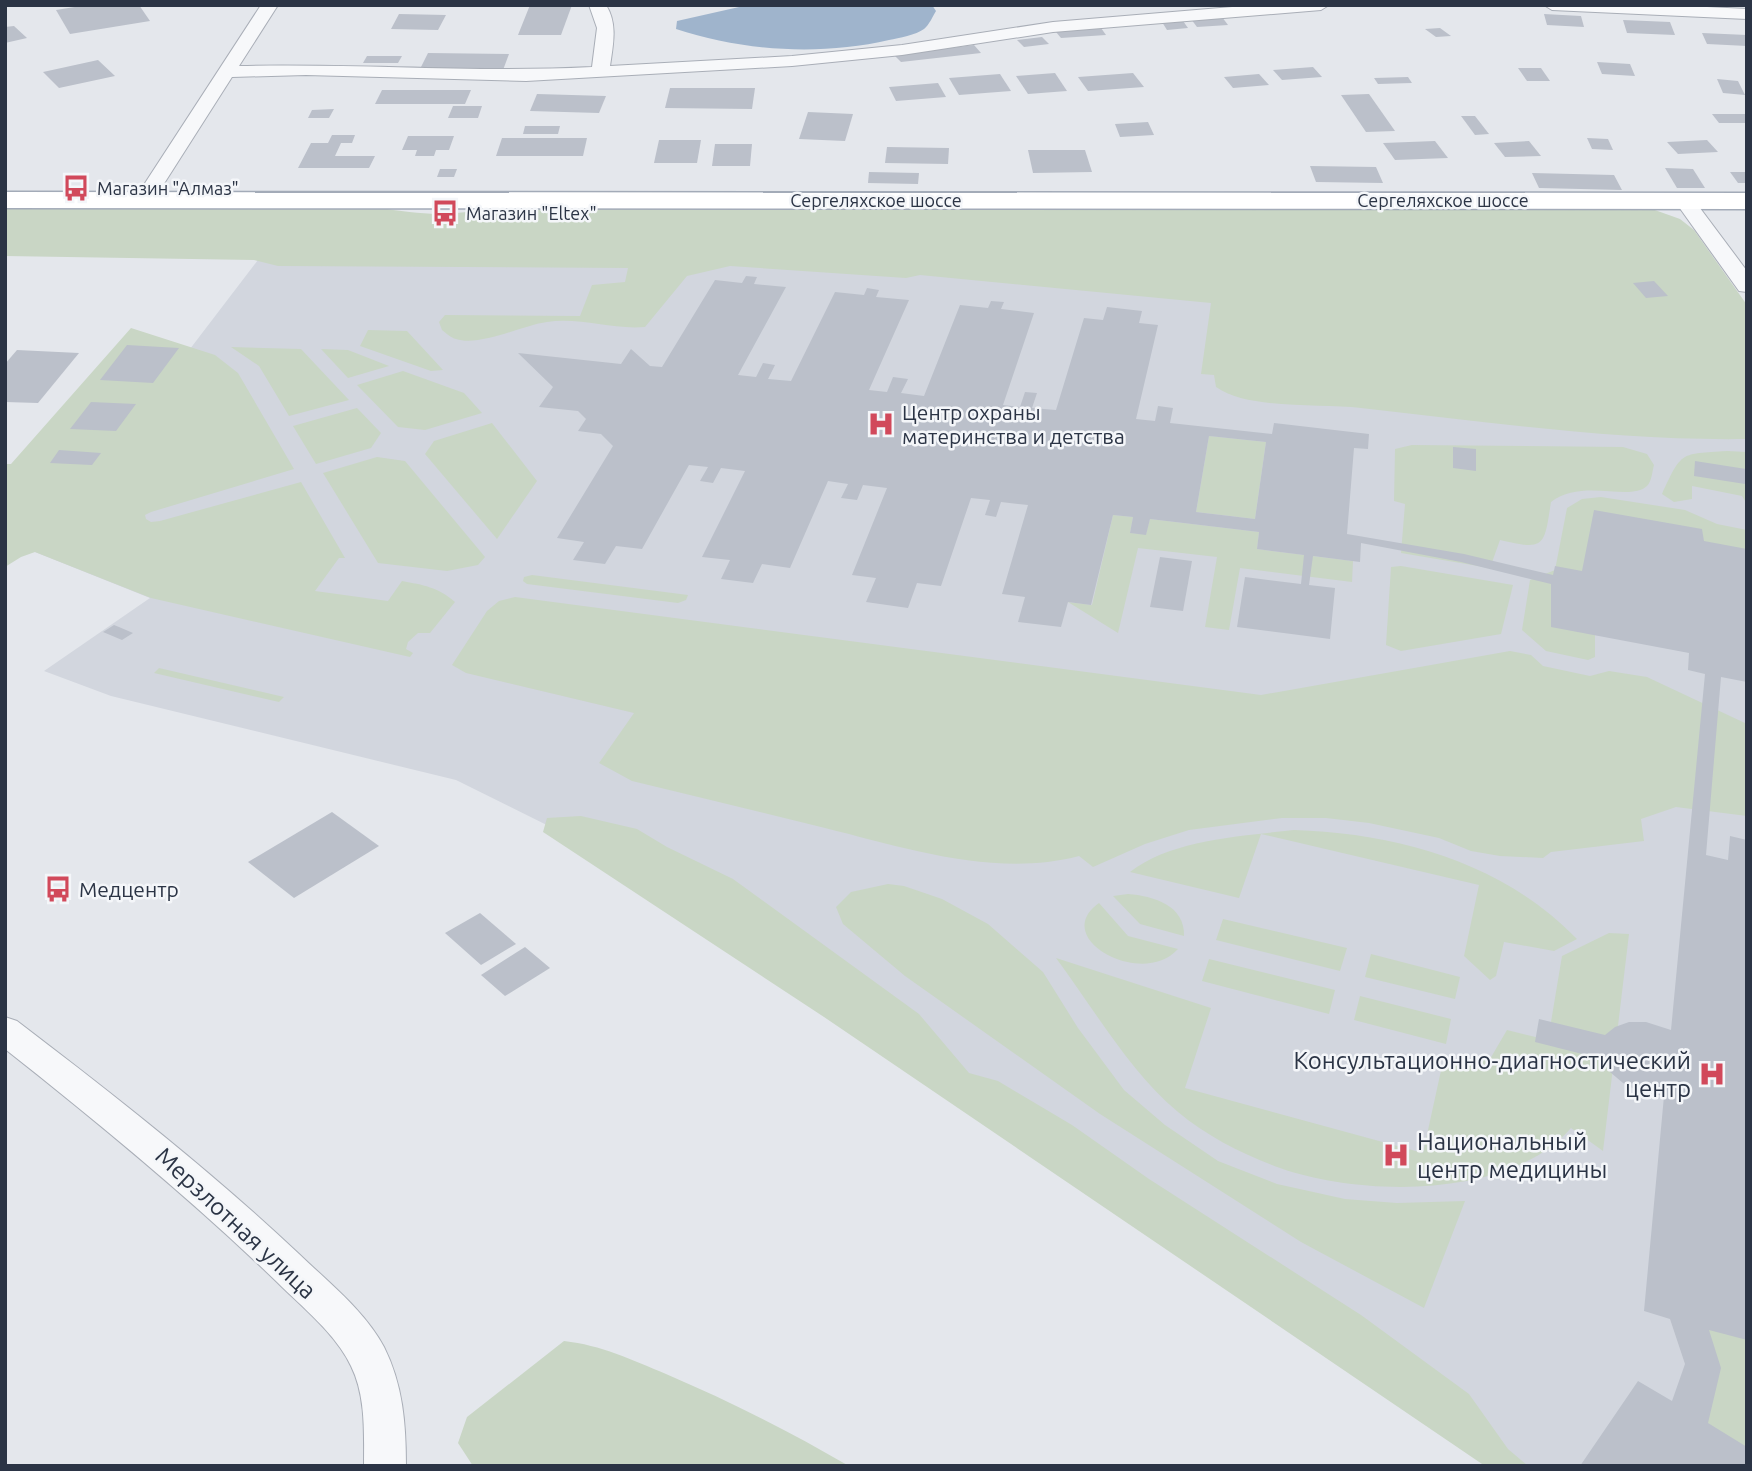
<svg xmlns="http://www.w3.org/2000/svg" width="1752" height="1471" viewBox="0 0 1752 1471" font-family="Ubuntu,sans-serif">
	<rect width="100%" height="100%" fill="#e4e7ec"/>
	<polygon fill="#d2d6de" points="258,260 1595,268 1747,408 1747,1466 1504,1466 587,845 456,780 111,696 44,671 150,598 35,552"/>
	<g fill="#c9d6c5">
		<path d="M 5,206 L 375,207 C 427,216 449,216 501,207 L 1652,209 L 1680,219 L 1694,230 L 1747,305 L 1747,439 C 1617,441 1489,422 1361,408 C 1320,403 1248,410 1216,387 L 1214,375 L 1201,374 L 1211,303 L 920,275 L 906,278 L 730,266 L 687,276 L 645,327 C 612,330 580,317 547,322 C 523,325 480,347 456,339 C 451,338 446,333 442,330 L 439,322 L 445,315 L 580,316 L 592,285 L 625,282 L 628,268 L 278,266 L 254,260 L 5,256 Z"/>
		<path d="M 131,328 L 215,355 L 238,373 L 294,469 L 151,512 L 145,515 L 146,519 L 151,522 L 160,521 L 301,482 L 345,558 L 339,558 L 315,591 L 388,601 L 402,581 C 423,585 438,587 455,602 L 430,633 L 418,633 L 408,642 L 406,649 L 413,653 L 410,657 L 151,598 L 35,552 L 21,557 L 5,567 L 5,464 L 11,464 Z"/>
		<polygon points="368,330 407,331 443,370 431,371 360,346"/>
		<polygon points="231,347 301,349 349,400 289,416 259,366"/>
		<polygon points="321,349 348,350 389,366 348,378"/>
		<polygon points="403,371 464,393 482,413 425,430 398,427 357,385"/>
		<polygon points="357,408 381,433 371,448 316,464 293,426"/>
		<polygon points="492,423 537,481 497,539 425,454 434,441"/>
		<polygon points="1209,436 1266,442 1255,519 1196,512"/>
		<path d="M 1412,445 L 1623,447 L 1647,454 L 1654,465 C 1652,472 1652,481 1647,486 C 1630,502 1582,478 1551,502 C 1544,546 1546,551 1500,540 L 1490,568 L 1401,553 L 1405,504 L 1394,501 L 1395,449 Z"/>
		<path d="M 1727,451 L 1747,452 L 1747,504 L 1742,496 L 1692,486 L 1692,499 L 1674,502 L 1662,494 C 1682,451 1680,454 1727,451 Z"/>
		<polygon points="377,457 405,461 485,557 478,565 447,571 378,563 323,473"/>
		<polygon points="1601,497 1685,510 1717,524 1747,530 1747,678 1692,653 1595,634 1595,657 1588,660 1546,651 1522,630 1530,580 1555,570 1567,508 1582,499"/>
		<polygon points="1113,515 1133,517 1130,533 1146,534 1150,519 1259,532 1257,549 1353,561 1352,582 1240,568 1229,630 1205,627 1217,557 1138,548 1118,633 1068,602 1092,605"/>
		<polygon points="1401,566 1513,585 1501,634 1401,651 1386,645 1391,567"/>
		<polygon points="532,575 688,595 686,600 678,603 527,584 523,581 524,577"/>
		<path d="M 515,597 L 1261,695 L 1510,651 L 1531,655 L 1543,666 L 1590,676 L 1609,671 L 1647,677 L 1747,724 L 1747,816 L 1676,807 L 1641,819 L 1644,841 L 1551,852 L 1543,858 L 1500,856 L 1471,851 L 1439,838 L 1369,823 L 1326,818 L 1282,818 L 1189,830 L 1145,844 L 1093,867 L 1079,856 C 996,878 906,848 825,828 C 761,812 697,797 632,781 L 599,763 L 634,713 L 466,673 L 452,665 L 487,611 L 499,601 Z"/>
		<polygon points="159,668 284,697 279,702 154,673"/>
		<polygon points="581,816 637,829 667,847 733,879 919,1014 969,1073 998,1081 1072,1125 1149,1179 1361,1315 1469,1394 1508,1449 1528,1466 1485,1466 824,1017 543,832 547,818"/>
		<path d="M 1294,830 C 1397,833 1504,863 1577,939 L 1554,951 L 1504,942 L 1496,976 L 1490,980 L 1464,956 L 1479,885 L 1261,834 L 1239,898 L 1130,872 C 1172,839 1243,836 1294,830 Z"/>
		<polygon points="888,884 904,886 942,899 988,924 1043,972 1078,1028 1124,1090 1165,1125 1218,1161 1277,1184 1345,1199 1397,1203 1465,1201 1424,1308 1301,1242 1100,1114 905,976 843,924 836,907 851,892"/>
		<path d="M 1128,894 C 1153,896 1185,905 1184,936 L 1140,924 L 1113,896 Z"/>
		<path d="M 1099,903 L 1128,936 L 1178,949 C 1142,989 1049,938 1099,903 Z"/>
		<polygon points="1223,919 1347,948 1340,971 1216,940"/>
		<path d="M 1609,933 L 1629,934 L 1603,1151 L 1571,1128 C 1510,1199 1362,1197 1280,1168 C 1244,1155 1208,1137 1178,1112 C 1130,1072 1094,1009 1056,958 L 1211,1008 L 1185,1088 L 1423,1153 L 1442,1066 L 1490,1059 L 1507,1030 L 1548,1040 L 1562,956 Z"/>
		<polygon points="1371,954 1460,977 1455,999 1365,977"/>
		<polygon points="1209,959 1335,990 1329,1014 1202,981"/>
		<polygon points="1360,996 1451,1019 1446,1044 1354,1020"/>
		<polygon points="1704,1320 1747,1333 1747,1466 1705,1466"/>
		<path d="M 564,1341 C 601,1345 632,1360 666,1374 C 729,1401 789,1431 849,1466 L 473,1466 L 458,1443 L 467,1417 Z"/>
	</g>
	<path fill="#9fb4cc" d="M 748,5 L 932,5 L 936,11 C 933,16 929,25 924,29 C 916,35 899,38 889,40 C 820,56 742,51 676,29 L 677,21 Z"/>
	<g fill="#bbc0ca" fill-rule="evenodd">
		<polygon points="87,5 139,5 150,21 70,34 56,10"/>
		<polygon points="530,5 572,5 561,35 518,35"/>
		<polygon points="399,14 446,15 438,30 391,29"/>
		<polygon points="1544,14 1581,16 1584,27 1547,25"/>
		<polygon points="1222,17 1228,25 1197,27 1191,19"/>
		<polygon points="1623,20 1670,22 1675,35 1627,33"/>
		<polygon points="1183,21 1188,28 1167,30 1162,22"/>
		<polygon points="14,26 27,38 5,43 5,27"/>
		<polygon points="1101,28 1106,35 1061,38 1056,32"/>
		<polygon points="1440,28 1451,36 1436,37 1425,29"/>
		<polygon points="1702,33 1747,35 1747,46 1707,44"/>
		<polygon points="1042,37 1049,44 1024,47 1017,40"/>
		<polygon points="974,45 981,53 901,62 894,55"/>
		<polygon points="428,53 509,54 503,70 420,69"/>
		<polygon points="367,56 402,56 398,63 363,63"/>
		<polygon points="98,60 115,76 59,88 43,72"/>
		<polygon points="1597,62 1630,64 1635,76 1602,74"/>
		<polygon points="1313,67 1322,77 1282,80 1273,70"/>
		<polygon points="1518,68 1541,68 1550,81 1527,81"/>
		<polygon points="1055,73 1067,91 1028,94 1016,76"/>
		<polygon points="1133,73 1144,87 1088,91 1078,77"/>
		<polygon points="1000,74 1011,91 959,95 949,78"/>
		<polygon points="1259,74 1269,85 1233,88 1224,77"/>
		<polygon points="1408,77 1412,83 1378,84 1374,78"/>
		<polygon points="1717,79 1738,81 1745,95 1723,93"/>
		<polygon points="938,83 946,97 896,101 889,87"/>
		<polygon points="670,88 755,88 752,109 665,108"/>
		<polygon points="382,90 471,90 465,104 375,104"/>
		<polygon points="537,94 606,96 599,113 530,111"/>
		<polygon points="1369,94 1395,131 1366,132 1341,95"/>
		<polygon points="453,106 482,106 478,118 448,118"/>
		<polygon points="334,109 329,118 308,118 312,110"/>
		<polygon points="808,112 853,114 845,141 799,139"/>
		<polygon points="1712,114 1747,114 1747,123 1719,123"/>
		<polygon points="1461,116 1475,116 1489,134 1475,135"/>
		<polygon points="1148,122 1154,135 1120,137 1115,124"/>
		<polygon points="525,126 560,126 558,134 523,134"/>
		<polygon points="332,135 355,135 352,143 341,143 335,156 375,156 369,168 298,168 311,143 328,143"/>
		<polygon points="408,136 454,136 449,150 436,150 434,156 415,156 417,150 402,150"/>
		<polygon points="502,138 587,138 583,156 496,156"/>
		<polygon points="1587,138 1608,139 1613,150 1592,149"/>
		<polygon points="659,140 701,140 697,163 654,163"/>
		<polygon points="1707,140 1718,152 1678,154 1667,142"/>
		<polygon points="1435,141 1448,158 1395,160 1383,143"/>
		<polygon points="1529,141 1541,156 1505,157 1494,143"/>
		<polygon points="715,144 752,144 750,166 712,166"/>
		<polygon points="887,147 949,148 948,164 885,163"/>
		<polygon points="1028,150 1085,150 1092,172 1033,173"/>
		<polygon points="1310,166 1376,167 1383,183 1316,182"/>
		<polygon points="1665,168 1693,169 1705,188 1677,188"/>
		<polygon points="440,169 457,169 454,177 437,177"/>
		<polygon points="869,172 919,173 918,184 868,183"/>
		<polygon points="1730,172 1747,172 1747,183 1738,183"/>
		<polygon points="1532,173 1614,175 1622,190 1539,188"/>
		<path d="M 746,276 L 757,277 L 754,284 L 786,287 L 738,375 L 756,377 L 763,363 L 775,365 L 768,379 L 791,381 L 835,292 L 864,295 L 867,288 L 879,290 L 876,297 L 909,300 L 869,390 L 887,392 L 893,377 L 908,379 L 901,393 L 924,396 L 960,305 L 988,308 L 991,301 L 1004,302 L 1001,309 L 1034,313 L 1003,405 L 1020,407 L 1025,392 L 1037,393 L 1032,408 L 1056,410 L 1084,318 L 1103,320 L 1107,307 L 1142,311 L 1139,323 L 1158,325 L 1136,419 L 1155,421 L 1158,406 L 1173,408 L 1170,423 L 1272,434 L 1274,423 L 1369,434 L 1368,449 L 1354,448 L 1347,534 L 1464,554 L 1553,575 L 1555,566 L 1582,571 L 1594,510 L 1702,529 L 1704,541 L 1747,549 L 1747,682 L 1721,677 L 1706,855 L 1728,860 L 1730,836 L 1747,840 L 1747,1340 L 1709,1330 L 1721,1368 L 1708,1423 L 1747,1447 L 1747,1466 L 1580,1466 L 1638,1381 L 1672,1401 L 1685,1364 L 1670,1319 L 1644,1311 L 1664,1096 L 1640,1092 L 1623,1083 L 1610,1072 L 1602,1059 L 1535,1042 L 1539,1019 L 1605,1035 L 1615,1027 L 1629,1022 L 1646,1022 L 1671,1030 L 1705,674 L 1688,670 L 1689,653 L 1551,627 L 1551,584 L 1461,562 L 1361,543 L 1360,562 L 1313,556 L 1309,585 L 1335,588 L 1330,639 L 1237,627 L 1245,577 L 1301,584 L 1304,555 L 1257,549 L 1259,532 L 1150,519 L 1146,535 L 1130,533 L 1133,517 L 1113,515 L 1091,605 L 1068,602 L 1061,627 L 1018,622 L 1025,597 L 1002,594 L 1028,505 L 1001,502 L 996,517 L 985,515 L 990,500 L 971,498 L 941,586 L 917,583 L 908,608 L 866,602 L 876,578 L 852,575 L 887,488 L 863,485 L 857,500 L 841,498 L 848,484 L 828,481 L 790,568 L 762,564 L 753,583 L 721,579 L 730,560 L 702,557 L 745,471 L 721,468 L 713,483 L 700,481 L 708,467 L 689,465 L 642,549 L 616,546 L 605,564 L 573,560 L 584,542 L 557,538 L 613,446 L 601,434 L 578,431 L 586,419 L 578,411 L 539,407 L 553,387 L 518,353 L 621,364 L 631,349 L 650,366 L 662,367 L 715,280 L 742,283 ZM 1209,436 L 1266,442 L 1255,519 L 1196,512 Z"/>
		<polygon points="1654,281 1668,296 1646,298 1633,283"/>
		<polygon points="127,345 179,348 153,383 100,380"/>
		<polygon points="17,350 79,353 38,403 5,402 5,364"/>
		<polygon points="91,402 136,404 116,431 70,429"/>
		<polygon points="1453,447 1476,449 1476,471 1453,468"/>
		<polygon points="59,450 101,453 92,465 50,463"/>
		<polygon points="1695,461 1746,469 1745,484 1694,476"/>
		<polygon points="1160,557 1192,561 1183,611 1150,607"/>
		<polygon points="114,625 119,627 133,633 122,640 103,632"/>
		<polygon points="332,812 379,846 294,898 248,862"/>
		<polygon points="480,913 516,944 481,965 445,933"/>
		<polygon points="525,947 550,968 505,996 481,975"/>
	</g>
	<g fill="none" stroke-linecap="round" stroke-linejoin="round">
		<g stroke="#a9aeb7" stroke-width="2">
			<g id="minor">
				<path d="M 261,5 L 278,5 L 239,66 C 357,63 475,73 592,67 L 597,28 L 589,5 L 606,5 C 618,24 613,45 610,66 L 792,56 L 902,45 L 1053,22 L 1256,5 L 1329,5 L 1321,10 L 1053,32 L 902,55 L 792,66 L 526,81 L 306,75 L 232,77 L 151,204 L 137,204 L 134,200 Z"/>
				<polygon points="1544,5 1667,5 1747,9 1747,19 1552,10"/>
				<polygon points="1684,194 1691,196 1747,271 1747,292 1739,291 1674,200 1677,196"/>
				<path d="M 5,1017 L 17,1021 C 114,1095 210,1170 299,1254 C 328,1282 365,1311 384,1347 C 403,1385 406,1424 406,1466 L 364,1466 C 364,1433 366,1396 351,1366 C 336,1334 302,1307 277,1282 C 191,1199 99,1123 5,1049 Z"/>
			</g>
		</g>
		<g stroke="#a3abb8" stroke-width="3">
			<polygon id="major" points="5,192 1747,193 1747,209 5,208"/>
		</g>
		<use href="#minor" fill="#f7f8fa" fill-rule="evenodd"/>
		<use href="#major" fill="#fff" fill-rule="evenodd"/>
	</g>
	<defs>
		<g id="bus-bare" transform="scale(2.1)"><path d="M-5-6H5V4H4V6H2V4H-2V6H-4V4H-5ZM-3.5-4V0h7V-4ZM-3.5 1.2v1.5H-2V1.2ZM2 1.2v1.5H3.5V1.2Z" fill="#d1495b" stroke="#f4f6f9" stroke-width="2.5" paint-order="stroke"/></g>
		<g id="hospital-bare" transform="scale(2.1)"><path d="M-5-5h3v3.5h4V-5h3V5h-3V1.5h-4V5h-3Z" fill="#d1495b" stroke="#f4f6f9" stroke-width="2.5" paint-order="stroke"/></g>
	</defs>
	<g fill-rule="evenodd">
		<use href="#bus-bare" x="76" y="188"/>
		<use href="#bus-bare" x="445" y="213"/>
		<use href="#hospital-bare" x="881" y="424"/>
		<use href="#bus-bare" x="58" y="889"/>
		<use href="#hospital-bare" x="1712" y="1074"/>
		<use href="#hospital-bare" x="1396" y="1155"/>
	</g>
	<g text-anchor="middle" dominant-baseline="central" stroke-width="5" stroke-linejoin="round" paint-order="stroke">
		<g font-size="18" fill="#2b3445" stroke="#f4f6f9" text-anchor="start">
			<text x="97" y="188">Магазин "Алмаз"</text>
			<text x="466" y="213">Магазин "Eltex"</text>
		</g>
		<g font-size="18" fill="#2b3445" stroke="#f4f6f9">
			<text x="876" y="200">Сергеляхское шоссе</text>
			<text x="1443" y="200">Сергеляхское шоссе</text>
		</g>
		<g font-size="21" fill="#2b3445" stroke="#f4f6f9" text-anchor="start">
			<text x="902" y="412">Центр охраны<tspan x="902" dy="24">материнства и детства</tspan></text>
			<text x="79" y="889">Медцентр</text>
		</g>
		<g font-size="24" fill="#2b3445" stroke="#f4f6f9" text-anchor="end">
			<text x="1691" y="1060">Консультационно-диагностический<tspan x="1691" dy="28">центр</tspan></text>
			<text x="1417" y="1141" text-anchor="start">Национальный<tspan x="1417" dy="28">центр медицины</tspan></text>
		</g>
		<g font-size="24" fill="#2b3445" stroke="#f4f6f9">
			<text transform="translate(236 1223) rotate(43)">Мерзлотная улица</text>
		</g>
	</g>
	<rect width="1752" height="1471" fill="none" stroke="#2b3445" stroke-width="14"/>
</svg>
